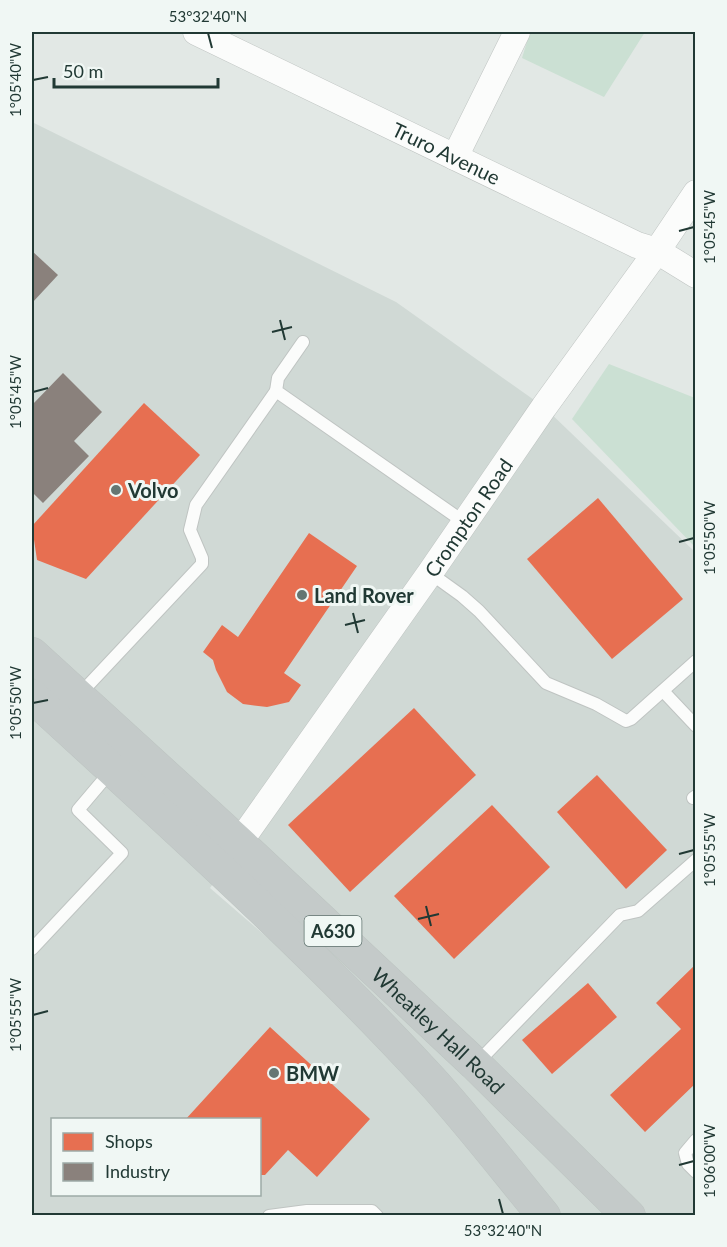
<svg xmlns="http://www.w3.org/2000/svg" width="727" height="1247" viewBox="0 0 727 1247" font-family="Lato,sans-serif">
	<rect width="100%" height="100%" fill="#e2e8e5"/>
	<path fill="#d0d9d5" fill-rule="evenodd" d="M 32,122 L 396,302 L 544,407 L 695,552 L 695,1215 L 32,1215 ZM 222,871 L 320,983 L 210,888 ZM 52,1120 L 260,1120 L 260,1194 L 52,1194 Z"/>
	<g fill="#cbe0d3">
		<polygon points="530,32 645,32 604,97 522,58"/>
		<polygon points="609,364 695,398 695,547 572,419"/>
	</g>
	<g fill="#e76f51">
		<polygon points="144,403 200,455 86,579 37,560 32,526"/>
		<polygon points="598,498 683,599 612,659 527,559"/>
		<polygon points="309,533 357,566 284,673 301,685 289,702 267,707 243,704 227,692 216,670 213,660 203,652 222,625 238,637"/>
		<polygon points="414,708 476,775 350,892 288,825"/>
		<polygon points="597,775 667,850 626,889 557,812"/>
		<polygon points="492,805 550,867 454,959 394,896"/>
		<polygon points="696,964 696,1083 645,1132 610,1095 681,1029 656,1003"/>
		<polygon points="588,983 617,1017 552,1074 522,1040"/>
		<polygon points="270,1027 370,1119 317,1177 288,1150 265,1175 260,1175 260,1120 185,1120"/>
	</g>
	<g fill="#8a817c">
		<polygon points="32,251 58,275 32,303"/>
		<polygon points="63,373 102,412 74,441 89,456 43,503 32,492 32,405"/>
	</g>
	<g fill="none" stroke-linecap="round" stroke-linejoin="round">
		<g stroke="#bfc4c2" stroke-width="14">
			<g id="service">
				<polyline points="303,342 278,378 276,391 464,522"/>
				<polyline points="430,573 462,596 479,611 546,683 596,704 626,721 631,719 696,661"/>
				<polyline points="663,691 696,726"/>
				<polyline points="79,695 202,564 202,558 190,530 196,505 276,391"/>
				<polyline points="693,798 696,796"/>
				<polyline points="32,949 122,853 78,810 111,771"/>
				<polyline points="476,1064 620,915 638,911 696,860"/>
				<polyline points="696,1140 685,1153 688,1164 696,1172"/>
				<polyline points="269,1216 307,1211 372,1211 377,1216"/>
			</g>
		</g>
		<g stroke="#bfc4c2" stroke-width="27">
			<g id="minor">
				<path id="s1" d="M 196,32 L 637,245 L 657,251 L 696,275"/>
				<polyline points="455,157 517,32"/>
				<path id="s2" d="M 239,843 L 430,573 L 544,407 L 657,251 L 696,193"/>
			</g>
		</g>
		<g stroke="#bcc4c1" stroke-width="34">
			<g id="trunk">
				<path id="s3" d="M 32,654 L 239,843 L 475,1064 L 629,1216"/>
				<path d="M 32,696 C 168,821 306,944 431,1080 C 470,1123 506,1170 544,1216"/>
			</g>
		</g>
		<use href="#service" stroke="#fbfcfb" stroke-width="12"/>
		<use href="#minor" stroke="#fbfcfb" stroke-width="26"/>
		<use href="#trunk" stroke="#c4cac9" stroke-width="33"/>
	</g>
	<path fill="none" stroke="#213934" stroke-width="2" d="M 208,33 L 212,48M 33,80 L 48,77M 679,231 L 694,227M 280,320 L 285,340M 272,332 L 292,327M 33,392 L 48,388M 679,542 L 694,538M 353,613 L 358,633M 345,625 L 365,620M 33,703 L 48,700M 679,854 L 694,850M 426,906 L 431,926M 418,919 L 439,914M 33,1015 L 48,1011M 679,1165 L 694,1161M 499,1199 L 503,1214"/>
	<g fill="#657672" stroke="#f0f7f4" stroke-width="2">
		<circle cx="116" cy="490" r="6"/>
		<circle cx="302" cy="595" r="6"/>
		<circle cx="274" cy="1073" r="6"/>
	</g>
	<g text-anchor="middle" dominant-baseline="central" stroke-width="6" stroke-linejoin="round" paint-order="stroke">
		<rect fill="#f0f7f4" stroke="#5f726e" stroke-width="1.5" x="304.5" y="916" width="57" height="30" rx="4.5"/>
		<g font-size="18" font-weight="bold" fill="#213934">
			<text x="333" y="931">A630</text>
		</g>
		<g font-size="20" fill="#213934" stroke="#f0f7f4">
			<text stroke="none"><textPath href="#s1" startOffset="278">Truro Avenue</textPath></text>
			<text stroke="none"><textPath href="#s2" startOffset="398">Crompton Road</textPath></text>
			<text stroke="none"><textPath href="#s3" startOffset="554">Wheatley Hall Road</textPath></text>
		</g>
		<g font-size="20" font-weight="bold" fill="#213934" stroke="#f0f7f4" text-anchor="start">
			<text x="128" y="490">Volvo</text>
			<text x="314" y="595">Land Rover</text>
			<text x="286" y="1073">BMW</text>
		</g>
	</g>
	<rect width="727" height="1247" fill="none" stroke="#f0f7f4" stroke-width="66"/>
	<rect x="51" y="1118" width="210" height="78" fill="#f0f7f4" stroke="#9daba7" stroke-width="1.5"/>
	<rect x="63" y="1133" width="30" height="18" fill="#e76f51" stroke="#9daba7" stroke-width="1.5"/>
	<text x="105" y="1148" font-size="18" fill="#213934">Shops</text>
	<rect x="63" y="1163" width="30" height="18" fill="#8a817c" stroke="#9daba7" stroke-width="1.5"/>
	<text x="105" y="1178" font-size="18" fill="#213934">Industry</text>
	<path d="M54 78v9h164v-9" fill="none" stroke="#213934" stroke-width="3"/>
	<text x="63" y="78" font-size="18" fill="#213934" stroke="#f0f7f4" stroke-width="4.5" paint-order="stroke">50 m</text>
	<rect x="33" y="33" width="661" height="1181" fill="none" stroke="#213934" stroke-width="2"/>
	<g font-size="15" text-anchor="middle" fill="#213934">
		<text x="208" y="22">53°32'40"N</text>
		<text transform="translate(16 80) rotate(-90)" y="5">1°05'40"W</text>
		<text transform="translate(710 227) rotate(-90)" y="5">1°05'45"W</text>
		<text transform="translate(16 392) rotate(-90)" y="5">1°05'45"W</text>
		<text transform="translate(710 538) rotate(-90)" y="5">1°05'50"W</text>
		<text transform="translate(16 703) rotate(-90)" y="5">1°05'50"W</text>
		<text transform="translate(710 850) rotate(-90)" y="5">1°05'55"W</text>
		<text transform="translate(16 1015) rotate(-90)" y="5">1°05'55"W</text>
		<text transform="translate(710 1161) rotate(-90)" y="5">1°06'00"W</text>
		<text x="503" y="1236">53°32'40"N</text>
	</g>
</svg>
